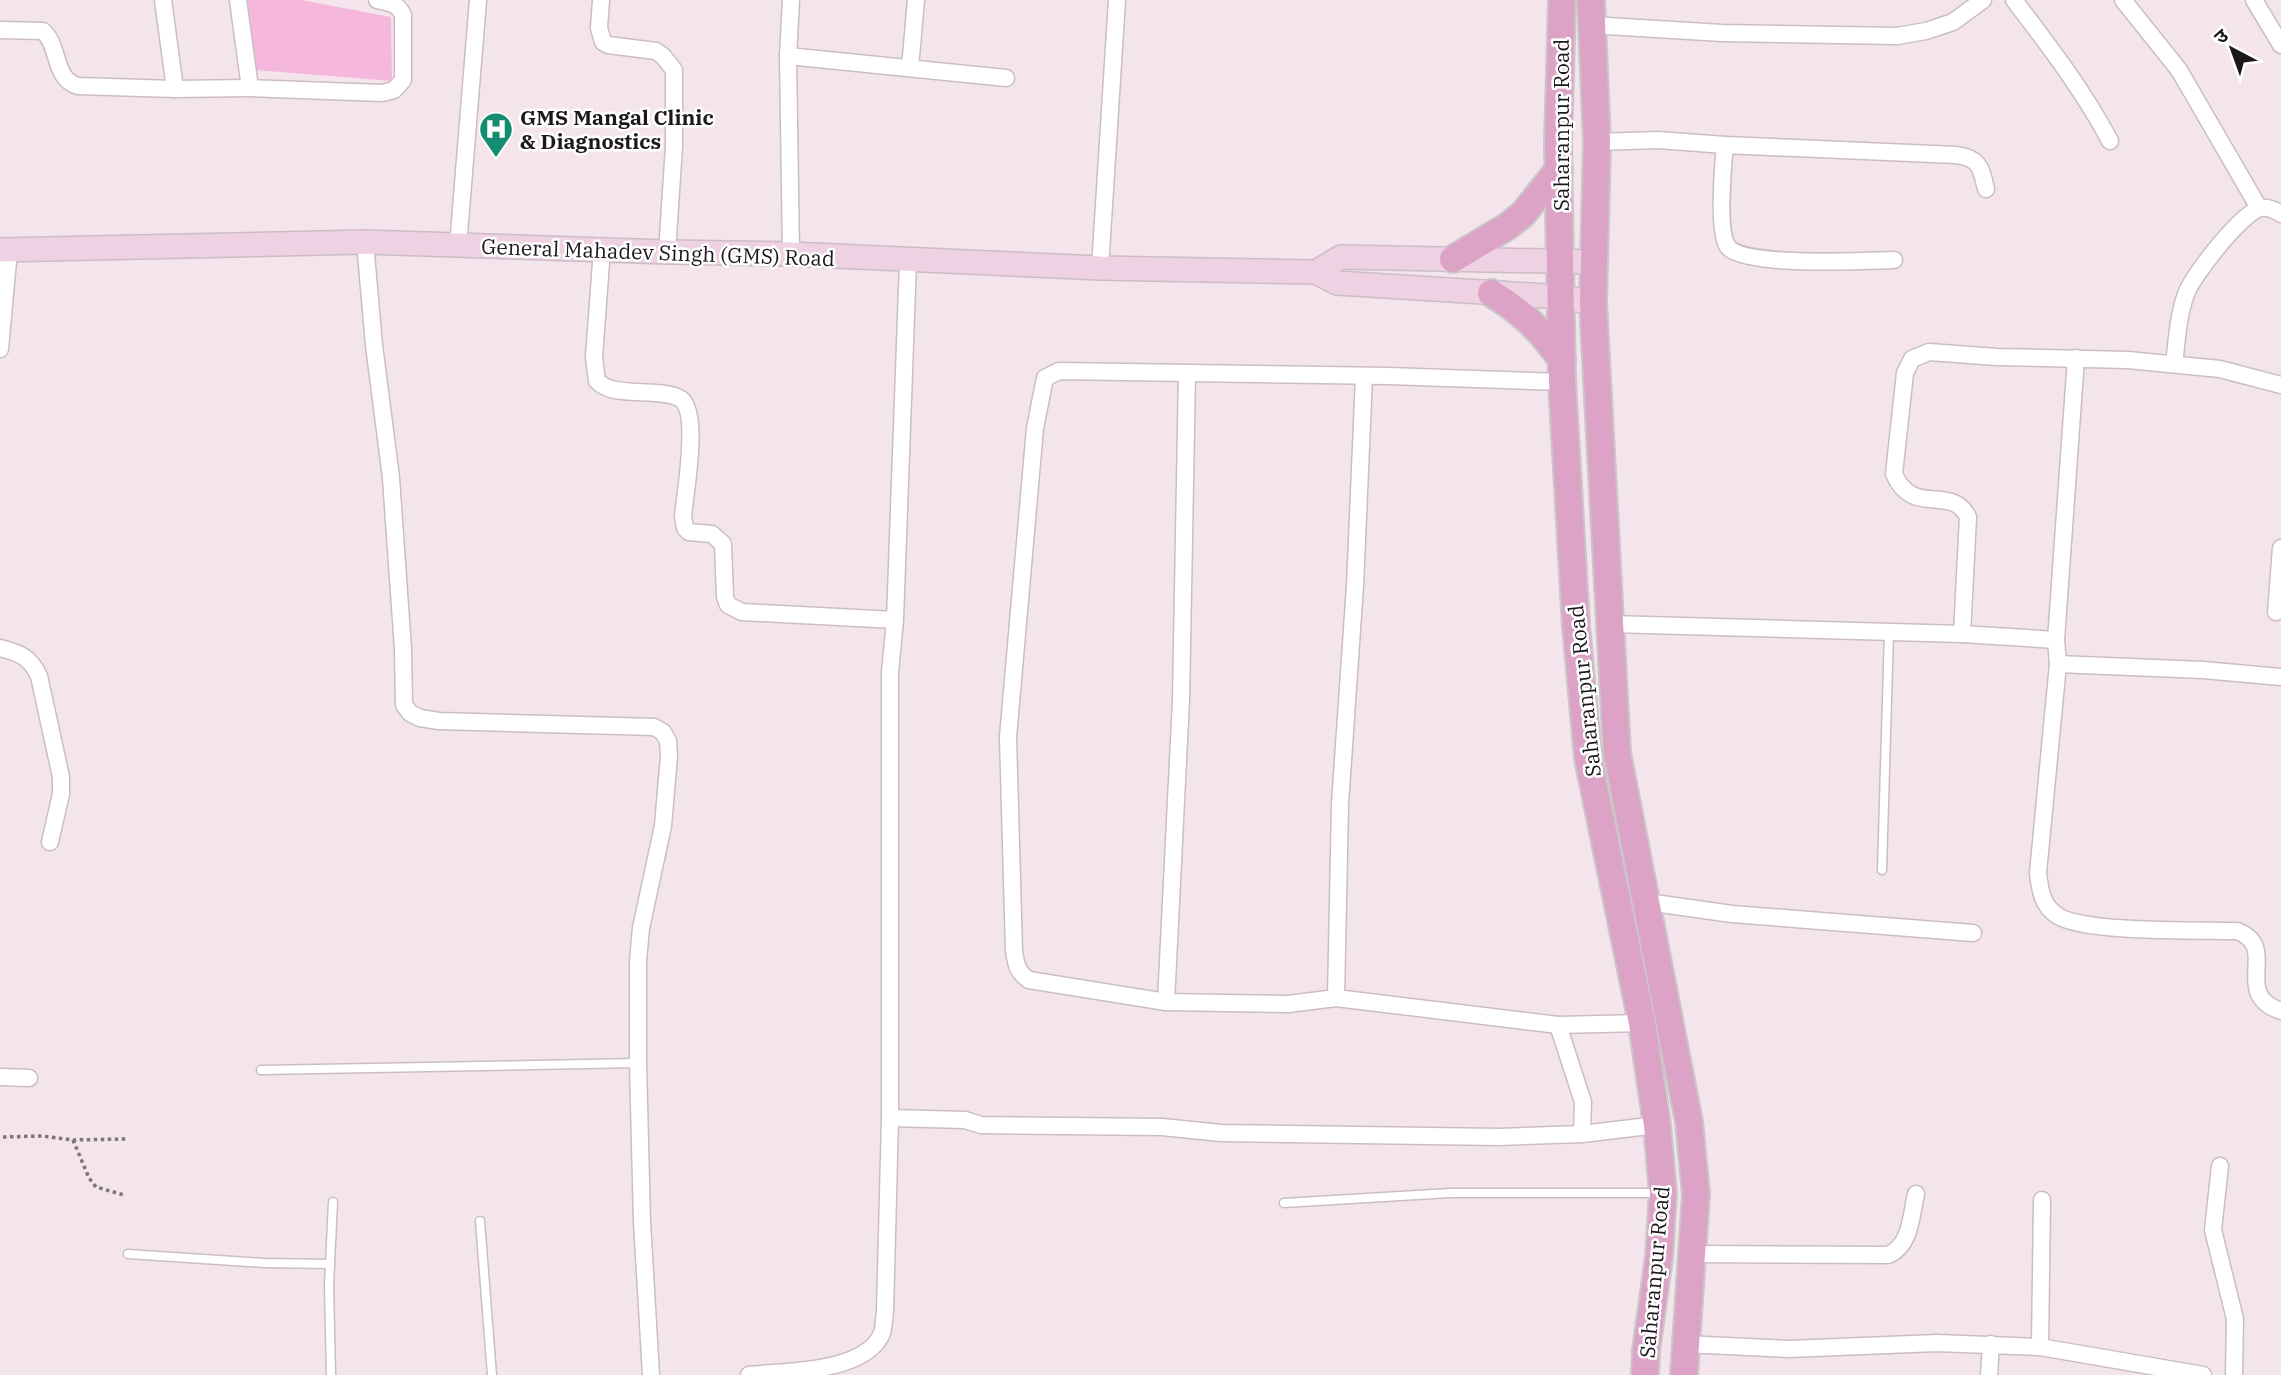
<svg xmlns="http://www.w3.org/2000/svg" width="2281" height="1375" viewBox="0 0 2281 1375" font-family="'IBM Plex Serif','Noto Sans Devanagari',serif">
	<rect width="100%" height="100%" fill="#f4e5ed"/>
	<polygon fill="#f5b8dc" points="247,0 301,0 391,17 392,81 255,70"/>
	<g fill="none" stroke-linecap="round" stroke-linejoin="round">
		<g stroke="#ccbdc5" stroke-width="11">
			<g id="lane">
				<polyline points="1882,870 1889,632"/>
				<polyline points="261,1070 638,1063"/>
				<polyline points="1284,1203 1450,1193 1659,1193"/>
				<polyline points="480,1221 492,1375"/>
				<polyline points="128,1254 264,1263 330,1264"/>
				<polyline points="331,1375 329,1285 333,1202"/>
			</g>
		</g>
		<g stroke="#ccbdc5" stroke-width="19">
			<g id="street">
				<polyline points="163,0 175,89"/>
				<path d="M 238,0 L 250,88 L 382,93 L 394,90 L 403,80 L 403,15 C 398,3 389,3 377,0"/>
				<polyline points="601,0 599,28 603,42 608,45 656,51 663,56 674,70 674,146 667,252"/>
				<path d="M 2014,0 C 2049,46 2083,90 2110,141"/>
				<polyline points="2123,0 2179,70 2259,208"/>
				<polyline points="2254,0 2281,45"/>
				<polyline points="1591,25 1722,33 1897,36 1926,31 1953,22 1983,0"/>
				<path d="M 0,30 L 43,31 C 60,46 53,79 78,86 L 175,89 L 250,88"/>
				<polyline points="788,56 1006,78"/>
				<polyline points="910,68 916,0"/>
				<path d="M 1597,142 L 1658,140 L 1725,145 L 1956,155 C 1980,158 1981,168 1986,189"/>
				<path d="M 1725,145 C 1723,166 1717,232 1728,247 C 1744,267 1866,261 1894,260"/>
				<polyline points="365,242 374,345 391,478 403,649 404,705 410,713 420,718 439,721 654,727 663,732 668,741 669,756 663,826 641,928 638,961 638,1063 642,1222 651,1375"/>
				<polyline points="458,246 478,0"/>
				<path d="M 602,249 L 594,357 L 597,381 C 609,392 623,391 638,392 C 650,393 670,392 681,399 C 700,413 685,494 683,516 L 685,528 L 689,532 L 712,534 L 723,544 L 725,597 L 728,605 L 742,612 L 895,620"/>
				<polyline points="791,254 788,56 791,0"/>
				<polyline points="1100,268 1117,0"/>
				<polyline points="0,349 9,250"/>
				<path d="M 2076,358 L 2056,640 L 2058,664 L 2038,873 C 2040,890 2042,906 2058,916 C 2085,933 2200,930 2237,931 C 2281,947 2230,994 2281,1011"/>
				<path d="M 2174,364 C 2177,340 2178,316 2186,294 C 2193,275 2242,212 2261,208 C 2268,207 2275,210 2281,214"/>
				<path d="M 1562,382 L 1388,376 L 1059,371 L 1045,378 L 1035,428 L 1008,737 L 1014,951 C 1016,964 1017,972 1029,980 L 1166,1002 L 1288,1004 L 1336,998 L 1558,1025 L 1642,1023"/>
				<polyline points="2276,612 2281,548"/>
				<polyline points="1611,624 1962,634 2056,640"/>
				<path d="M 1962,634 L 1968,517 C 1951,483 1913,518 1894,474 L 1905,373 L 1912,359 L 1929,352 L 1997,357 L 2128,360 L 2220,369 L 2281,385"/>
				<path d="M 0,648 C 20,653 30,657 39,676 L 61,777 L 61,794 L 50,842"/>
				<polyline points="2058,664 2203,670 2281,677"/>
				<polyline points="1647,902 1732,914 1973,933"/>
				<polyline points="1336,998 1340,804 1355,586 1364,376"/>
				<polyline points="1166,1002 1181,700 1187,373"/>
				<polyline points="1558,1025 1583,1102 1582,1134"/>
				<polyline points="0,1077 29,1078"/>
				<polyline points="890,1118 965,1120 981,1125 1162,1127 1221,1133 1499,1137 1582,1134 1657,1125"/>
				<polyline points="2220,1166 2213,1230 2235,1319 2234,1375"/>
				<path d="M 1693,1254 L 1888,1255 C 1911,1246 1911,1215 1916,1194"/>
				<polyline points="1685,1344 1789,1349 1937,1343 2040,1347 2203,1375"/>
				<polyline points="2040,1347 2042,1200"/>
				<path d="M 749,1375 C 785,1371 866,1373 882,1333 C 884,1327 884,1318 885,1311 L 890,1118 L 890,672 L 895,620 L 908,261"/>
				<polyline points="1989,1375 1991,1344"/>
			</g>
		</g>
		<g stroke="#ccbdc5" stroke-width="26">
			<g id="secondary">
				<polyline points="0,250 365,242 667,252 791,254 1100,268 1316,272 1337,283 1562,297 1593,303"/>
				<polyline points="1316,272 1341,257 1594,262"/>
			</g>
		</g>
		<g stroke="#c9c7c8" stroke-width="30">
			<g id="primary">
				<polyline points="1562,0 1558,144 1562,382 1576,626 1588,758 1642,1023 1657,1125 1663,1193 1659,1257 1646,1351 1645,1375"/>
				<polyline points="1591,0 1597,142 1593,303 1617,753 1689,1122 1696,1194 1684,1375"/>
				<polyline points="1453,259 1508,226 1523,214 1559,169"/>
				<path d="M 1491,293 C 1523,312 1540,330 1562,360"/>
			</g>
		</g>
		<g stroke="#7e7479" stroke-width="3.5" stroke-dasharray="3.5 3.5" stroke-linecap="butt">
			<polyline points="3,1137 42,1136 73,1140 126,1139"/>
			<polyline points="73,1140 89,1178 96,1187 124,1195"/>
		</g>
		<use href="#lane" stroke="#fff" stroke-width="8"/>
		<use href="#street" stroke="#fff" stroke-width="16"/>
		<use href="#secondary" stroke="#eed1e3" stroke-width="23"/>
		<use href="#primary" stroke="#dca3c7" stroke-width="26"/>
	</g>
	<defs>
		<g id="hospital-pin" transform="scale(1.75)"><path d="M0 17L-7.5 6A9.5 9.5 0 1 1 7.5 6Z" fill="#138c70" stroke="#fff"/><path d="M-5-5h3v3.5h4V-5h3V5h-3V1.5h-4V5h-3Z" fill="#fff"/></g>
	</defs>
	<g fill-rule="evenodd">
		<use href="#hospital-pin" x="496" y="129"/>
	</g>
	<g text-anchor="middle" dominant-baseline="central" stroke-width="5" stroke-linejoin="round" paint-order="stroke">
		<g font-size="21" font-weight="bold" fill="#1c171a" stroke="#fff" text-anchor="start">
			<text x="520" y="117">GMS Mangal Clinic<tspan x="520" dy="24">&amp; Diagnostics</tspan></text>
		</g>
		<g font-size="21" fill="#1c171a" stroke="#fff">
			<text transform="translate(1561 125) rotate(-90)">Saharanpur Road</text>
			<text transform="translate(658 252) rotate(2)">General Mahadev Singh (GMS) Road</text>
			<text transform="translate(1584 691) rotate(-96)">Saharanpur Road</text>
			<text transform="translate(1654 1272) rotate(-85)">Saharanpur Road</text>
		</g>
	</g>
	<g transform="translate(2232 49) rotate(319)" stroke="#ffffff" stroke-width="5" paint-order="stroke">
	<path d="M0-5L12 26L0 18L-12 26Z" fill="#1c171a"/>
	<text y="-10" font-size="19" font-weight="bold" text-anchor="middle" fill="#1c171a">उ</text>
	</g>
</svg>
